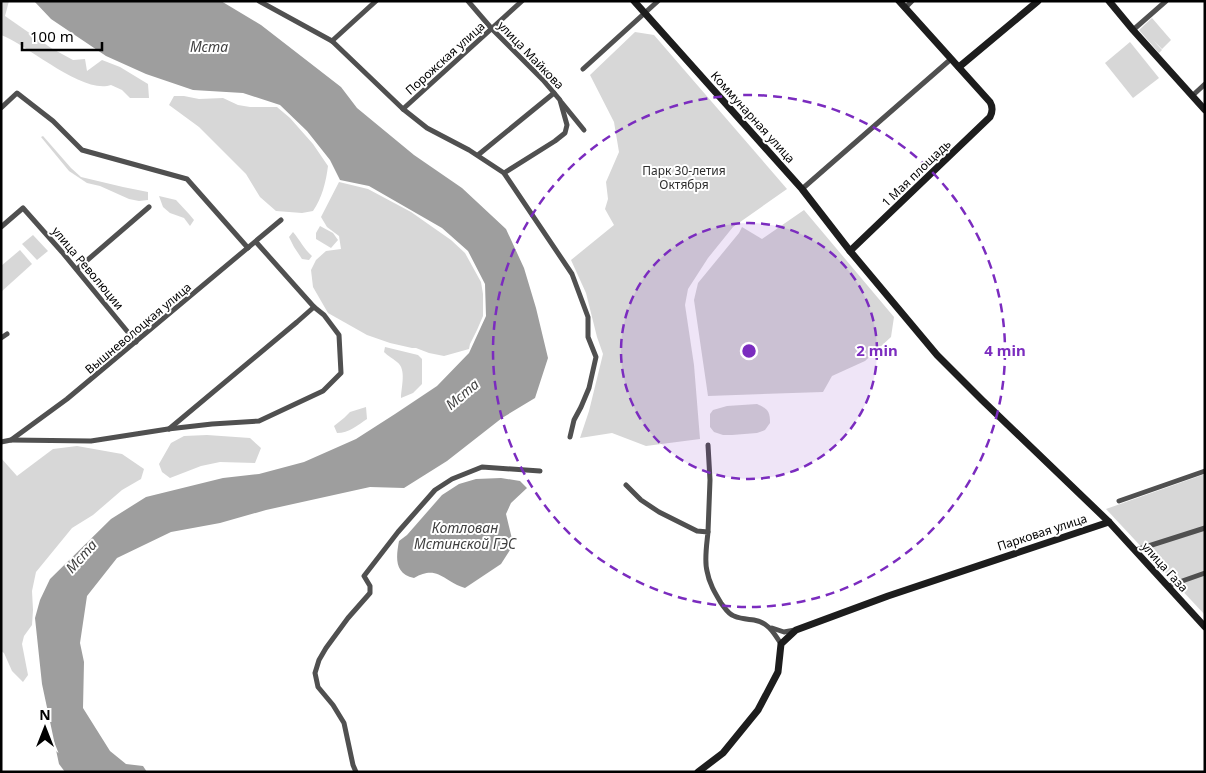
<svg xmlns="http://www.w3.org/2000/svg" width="1206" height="773" viewBox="0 0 1206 773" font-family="'Noto Sans',sans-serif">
	<rect width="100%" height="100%" fill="#fff"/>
	<g fill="#d7d7d7">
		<path d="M 1,1 L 9,1 L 5,16 L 51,48 L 73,60 L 85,59 L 87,71 L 102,60 L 120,67 L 148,84 L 149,98 L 130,98 L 122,90 L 111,85 C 83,95 28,45 1,35 Z"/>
		<polygon points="1152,18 1171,40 1162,49 1153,40 1162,50 1159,53 1139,30"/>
		<polygon points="635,32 654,35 787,189 733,227 708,258 688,289 685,305 694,365 700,439 646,446 612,433 580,438 589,411 603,354 597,337 586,293 571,260 614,225 605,209 608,199 606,182 619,152 614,122 590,75"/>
		<polygon points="1130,42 1159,78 1133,98 1105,63"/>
		<path d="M 174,96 L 184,96 L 199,99 L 223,98 L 238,105 L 250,107 L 277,107 L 290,118 L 313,144 L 328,166 C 326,182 322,198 313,211 L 302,213 L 276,211 L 260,197 L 246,174 L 199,127 L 169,105 Z"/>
		<polygon points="43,136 71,168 81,177 123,187 148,192 148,200 139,201 129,199 100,186 87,183 69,171 41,137"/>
		<polygon points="339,182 368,189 411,212 451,240 465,253 481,282 483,294 483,316 477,330 470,344 469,349 444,356 429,353 416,348 412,348 390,343 367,335 328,313 313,287 311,270 316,260 326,251 341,249 339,236 327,227 321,217"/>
		<polygon points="159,196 176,200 189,214 194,220 190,226 184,218 170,213 163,207"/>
		<polygon points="804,210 894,317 891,337 865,361 832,376 823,392 708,396 694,300 698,283 739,233 742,227 762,239"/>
		<polygon points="320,226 333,233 338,240 331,248 316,239 316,233"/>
		<path d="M 293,232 C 300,240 304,249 312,256 L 309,260 L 302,259 L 294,247 L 289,237 Z"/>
		<polygon points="33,235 48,251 37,260 22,244"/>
		<polygon points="20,250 32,264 1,292 1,266"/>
		<path d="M 385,347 L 418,355 L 422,359 L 422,384 L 413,393 L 401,398 C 401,388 407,369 397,362 C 392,358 388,356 384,352 Z"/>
		<path d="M 757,404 C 768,409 770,411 770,423 L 765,430 L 757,433 L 732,435 L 723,435 L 714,432 L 710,427 L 710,414 L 713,410 L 727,406 Z"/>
		<path d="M 366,407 L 367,419 C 358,425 349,433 337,433 L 334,426 L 344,418 L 350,412 Z"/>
		<polygon points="207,435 250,438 261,448 255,463 220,462 201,466 170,478 162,472 159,464 171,443 184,436"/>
		<polygon points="77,446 122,454 144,469 141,479 122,490 93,515 72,528 36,572 32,591 33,610 32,625 24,636 22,644 28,675 23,682 12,671 4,653 1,651 1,458 17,476 53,449"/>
		<polygon points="1205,474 1205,615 1106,509"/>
	</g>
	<g fill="#9e9e9e">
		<polygon points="34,1 221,1 261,25 341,87 357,108 414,155 462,188 506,229 524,268 536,308 548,358 535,398 502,418 447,461 404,488 370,487 266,510 220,523 171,532 117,558 87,596 80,643 84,662 83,708 110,751 126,764 143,766 147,772 65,772 59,764 42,684 35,618 40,600 50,579 111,519 146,497 223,478 259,474 304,462 356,439 395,414 437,386 469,353 486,316 485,284 468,251 442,228 369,186 340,180 330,160 307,131 280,105 243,93 193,90 146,74 106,56 51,19"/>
		<path d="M 501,478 L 520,481 L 527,488 L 511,503 L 506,514 L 512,539 L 510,550 L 501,564 L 465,588 C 444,582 438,564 414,578 C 394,574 396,557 399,541 L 407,535 L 442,495 L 459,484 L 476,479 Z"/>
	</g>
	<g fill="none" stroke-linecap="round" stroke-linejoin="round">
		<g stroke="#505050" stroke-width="5">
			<polyline points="259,1 332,41 403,109 427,128 469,150 504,173 572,274 588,317 588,337 596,357 589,388 581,407 574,420 570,437"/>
			<polyline points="468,1 492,29 543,80 560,100 567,125 565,133 555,141 504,173"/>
			<polyline points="905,8 912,1"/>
			<polyline points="1133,30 1166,1"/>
			<polyline points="332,41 376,1"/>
			<polyline points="583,69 658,1"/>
			<polyline points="1192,96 1205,84"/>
			<polyline points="562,103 584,130"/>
			<polyline points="1,108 17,93 53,121 82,150 187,179 248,248"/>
			<polyline points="403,109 522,1"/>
			<polyline points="478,155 554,93"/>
			<polyline points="802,189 951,59"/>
			<polyline points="1,227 23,208 62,252 136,342"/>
			<polyline points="77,269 149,207"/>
			<polyline points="1,338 7,334"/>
			<polyline points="169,429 297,322 314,307"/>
			<polyline points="11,440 91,441 168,429 212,424 259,421 323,391 341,373 339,335 324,315 314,307 256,242"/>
			<polyline points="1,442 11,440 67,399 281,220"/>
			<path d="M 626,485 L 641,500 L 659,512 L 697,531 L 708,532 C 707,543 704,560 707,571 C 709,583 715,593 721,603 C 725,608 728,614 734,616 C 741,619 747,619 754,620 C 768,622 774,633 781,644"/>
			<polyline points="1119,501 1205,471"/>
			<polyline points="708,532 710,480 708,445"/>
			<polyline points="1136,550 1205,528"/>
			<polyline points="1168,586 1205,573"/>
			<polyline points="772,628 784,632 795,630"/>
			<polyline points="356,772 353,765 344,723 333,705 318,687 315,673 319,660 326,648 348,618 370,593 370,586 364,576 398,532 435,490 452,479 482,467 540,471"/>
		</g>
		<g stroke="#1d1d1d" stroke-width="7">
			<polyline points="634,1 802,189 850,251 937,355 982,400 1109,522 1205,627"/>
			<polyline points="1109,1 1133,30 1205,110"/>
			<polyline points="959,67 1038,1"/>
			<path d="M 850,251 L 990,117 C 993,111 993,107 990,102 L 899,1"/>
			<polyline points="698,772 723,753 758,710 778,672 781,644 796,630 888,596 1109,522"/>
		</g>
	</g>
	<circle cx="749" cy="351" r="128" fill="#7b2cbf" fill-opacity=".12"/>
	<g fill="none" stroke="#7b2cbf" stroke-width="2.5" stroke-dasharray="9 6">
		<circle cx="749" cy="351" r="128"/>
		<circle cx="749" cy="351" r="256"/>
	</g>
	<g text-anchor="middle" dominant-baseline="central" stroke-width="4" stroke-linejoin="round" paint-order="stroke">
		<g font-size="12" fill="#000" stroke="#fff">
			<text transform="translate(531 55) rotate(46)">улица Майкова</text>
			<text transform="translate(445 58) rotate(-42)">Порожская улица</text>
			<text transform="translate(753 117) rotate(48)">Коммунарная улица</text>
			<text transform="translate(916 173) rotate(-44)">1 Мая площадь</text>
			<text transform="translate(88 268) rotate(50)">улица Революции</text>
			<text transform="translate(138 328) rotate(-40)">Вышневолоцкая улица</text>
			<text transform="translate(1042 532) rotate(-18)">Парковая улица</text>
			<text transform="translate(1165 567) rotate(48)">улица Газа</text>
		</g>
		<g font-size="12" fill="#2e2e2e" stroke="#fff">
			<text x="684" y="170">Парк 30-летия<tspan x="684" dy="14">Октября</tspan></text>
		</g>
		<g font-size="14" font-style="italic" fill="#3f3f3f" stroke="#fff">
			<text x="209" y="46">Мста</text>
			<text transform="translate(462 394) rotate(-40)">Мста</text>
			<text x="465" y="527">Котлован<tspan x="465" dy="16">Мстинской ГЭС</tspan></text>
			<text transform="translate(81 556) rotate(-48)">Мста</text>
		</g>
	</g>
	<circle cx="749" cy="351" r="8" fill="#7b2cbf" stroke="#fff" stroke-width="2.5"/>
	<g font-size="15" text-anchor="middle" font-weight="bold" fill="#7b2cbf" stroke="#fff" stroke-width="4" stroke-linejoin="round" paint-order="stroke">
		<text x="877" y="356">2 min</text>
		<text x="1005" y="356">4 min</text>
	</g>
	<rect width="1206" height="773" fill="none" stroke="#000000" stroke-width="5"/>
	<g transform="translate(45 728)" stroke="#ffffff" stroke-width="4" paint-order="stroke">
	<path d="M0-4L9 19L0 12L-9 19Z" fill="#000000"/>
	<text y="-8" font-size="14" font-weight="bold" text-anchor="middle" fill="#000000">N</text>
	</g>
	<path d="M22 42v8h80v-8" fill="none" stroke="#000000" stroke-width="2.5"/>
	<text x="30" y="42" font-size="15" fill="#000000" stroke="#ffffff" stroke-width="4" paint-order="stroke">100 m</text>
</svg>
